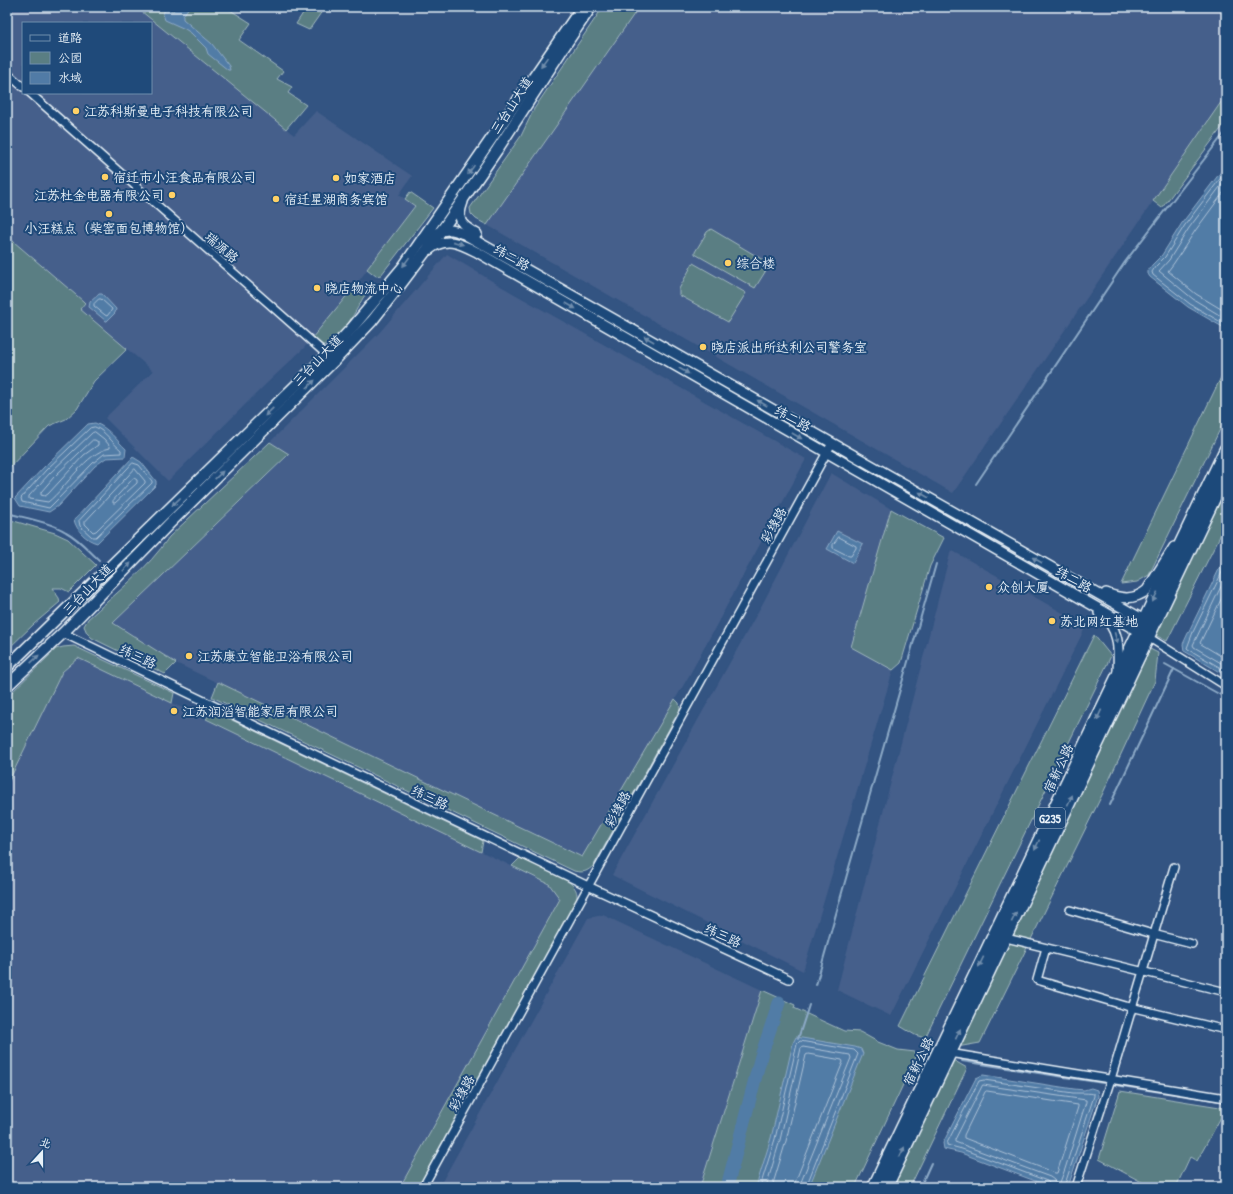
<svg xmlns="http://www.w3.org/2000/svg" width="1233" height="1194" viewBox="0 0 1233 1194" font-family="'Patrick Hand','LXGW WenKai TC',sans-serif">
	<rect width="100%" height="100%" fill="#335482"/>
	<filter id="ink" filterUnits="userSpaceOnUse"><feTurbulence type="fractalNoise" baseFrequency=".025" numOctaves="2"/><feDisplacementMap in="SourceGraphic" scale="8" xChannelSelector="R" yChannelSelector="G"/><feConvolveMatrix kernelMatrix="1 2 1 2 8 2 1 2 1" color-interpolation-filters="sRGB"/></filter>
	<g filter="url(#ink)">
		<g fill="#455f8b" fill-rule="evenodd">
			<path d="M 7,7 L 136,7 L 294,135 L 316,111 L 412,176 L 399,195 L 415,205 L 358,282 L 304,348 L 267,383 L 168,481 L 105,418 L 153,371 L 80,309 L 85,304 L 83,301 L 7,236 ZM 23,23 L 151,23 L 151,93 L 23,93 Z"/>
			<polygon points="639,7 1226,7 1226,95 953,493 487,225"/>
			<polygon points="447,254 497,284 806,459 690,674 583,857 176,663 113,623 289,455 270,442 379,333"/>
			<polygon points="831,473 891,509 851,647 893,670 803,971 612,875 764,601"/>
			<polygon points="951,550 1086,626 891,1016 837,990"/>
			<polygon points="78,658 549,884 560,899 400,1187 7,1187 7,723"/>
			<polygon points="603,915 762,990 700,1187 439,1187 588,918"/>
		</g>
		<g fill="#5a7e83" stroke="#a1b8be">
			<polygon points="136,7 228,7 227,8 251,23 239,40 283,71 277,79 292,87 288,93 306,105 286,129"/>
			<polygon points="307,7 325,7 309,30 296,24"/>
			<polygon points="603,7 639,7 487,225 476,219 471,214 470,208 521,136 534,109"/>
			<polygon points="1226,95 1226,122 1162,208 1153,201"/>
			<polygon points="410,192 433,208 381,275 376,276 367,269 415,206 405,199"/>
			<polygon points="711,229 770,264 755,288 695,254 695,252 707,232"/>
			<polygon points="7,236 83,301 85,303 80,309 127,349 94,381 77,409 66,419 49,426 7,470"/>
			<polygon points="693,263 746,293 728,322 679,295 679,289"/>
			<path d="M 358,282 L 366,290 L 366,294 L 363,298 C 357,309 337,347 323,345 C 319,344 315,340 312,338 Z"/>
			<polygon points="1226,367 1226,417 1149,575 1137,582 1121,584"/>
			<path d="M 270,442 L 289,454 L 113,623 L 176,663 L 165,674 L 92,638 L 87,633 L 84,626 L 88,619 C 116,593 148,569 169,537 Z"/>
			<polygon points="1226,489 1226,524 1167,641 1155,635"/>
			<polygon points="891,509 944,538 930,566 901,663 893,670 851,647"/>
			<polygon points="7,519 55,533 68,539 96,565 69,592 61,588 52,588 59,598 60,602 34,624 7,650"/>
			<polygon points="1094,635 1111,656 925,1038 915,1035 900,1026"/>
			<polygon points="74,646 174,693 172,703 78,658 62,672 7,785 7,697 56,649 63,647"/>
			<polygon points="1148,648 1158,653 1155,681 1103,793 980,1043 957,1047"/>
			<path d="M 218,682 L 582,857 L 675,699 L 679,703 L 680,709 L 594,865 C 587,872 583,873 574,871 L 212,697 Z"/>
			<polygon points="213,711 483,841 481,852 206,719"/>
			<path d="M 520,858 C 532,864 567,877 574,887 C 577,891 577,894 577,899 L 419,1187 L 400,1187 L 560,899 L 549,884 L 512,866 Z"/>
			<polygon points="762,990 795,1005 794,1008 844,1031 860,1032 878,1042 898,1050 915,1052 917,1055 855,1187 700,1187"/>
			<polygon points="953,1060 967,1068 910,1187 890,1187 948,1064"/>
			<polygon points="1120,1091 1226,1108 1197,1161 1190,1157 1176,1187 1151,1187 1099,1159"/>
		</g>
		<g fill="#517ba6" stroke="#8daac7">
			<polygon points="177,7 189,7 183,16 183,19 212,44 229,66 230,70 228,70 208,54 206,48 191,33 185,29 165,20 163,14 165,9 168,9 173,11"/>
			<polygon points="1226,165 1226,329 1188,307 1150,277 1148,274 1148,271 1152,265 1162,255 1182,223"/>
			<polygon points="99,294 102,294 116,309 115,313 107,321 106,321 89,307 90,302"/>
			<path d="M 95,423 C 109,428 116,440 126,449 L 125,457 L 106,458 L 95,466 L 58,506 L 49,512 L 20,506 L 15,498 L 44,467 L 88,424 Z"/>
			<path d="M 133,457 L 141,462 L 156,481 L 156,485 L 97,543 C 86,540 77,531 74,520 Z"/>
			<polygon points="837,531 863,544 853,563 827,549"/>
			<polygon points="1226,555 1226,676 1184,651 1183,644 1189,631"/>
			<polygon points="796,1037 855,1047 861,1049 863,1054 809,1187 756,1187 771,1138 793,1043"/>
			<polygon points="983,1075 1074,1089 1084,1090 1091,1088 1097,1090 1098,1096 1068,1187 1051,1187 961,1153 944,1149 943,1143 976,1078"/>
		</g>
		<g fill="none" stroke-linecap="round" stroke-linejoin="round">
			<g stroke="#acc2d7" stroke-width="1">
				<polyline points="1226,171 1185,225 1165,257 1155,267 1152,272 1153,275 1190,304 1226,325"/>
				<polyline points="1226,179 1189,228 1169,260 1159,271 1193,299 1226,319"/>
				<polyline points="1226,189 1195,231 1174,263 1168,271 1196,294 1226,312"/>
				<polygon points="99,299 101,299 112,309 111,311 107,316 105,315 94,306 94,304"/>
				<path d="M 95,427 C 106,431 112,443 121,450 L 121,453 L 104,454 L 93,463 L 55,502 L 49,508 L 22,502 L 21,498 L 46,470 L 90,428 Z"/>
				<path d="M 95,432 L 104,439 L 110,446 L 110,448 C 85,453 67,487 48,502 L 29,499 L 29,496 L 50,473 L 92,433 Z"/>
				<polygon points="93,440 95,440 98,442 98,445 84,455 48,494 45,496 41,495 41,492 54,477"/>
				<polygon points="133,463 139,465 152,481 152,483 96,537 92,537 80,526 79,521"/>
				<polygon points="135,469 145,481 145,483 96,531 93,532 85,524 85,522"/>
				<polygon points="134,478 137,480 137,483 115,503 113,503 113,501"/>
				<polygon points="839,537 856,546 856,548 851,556 849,556 833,548 833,545"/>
				<polyline points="1226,564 1193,632 1187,648 1188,649 1226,671"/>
				<polyline points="1226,576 1193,645 1194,647 1226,666"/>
				<polyline points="1226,589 1200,643 1201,644 1226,659"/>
				<polygon points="983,1085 1086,1100 1086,1102 1065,1169 1059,1185 1056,1185 1054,1180 1050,1177 955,1142 955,1140"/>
				<polygon points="987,1091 1078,1105 1078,1107 1057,1173 1055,1173 964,1138 964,1135 985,1092"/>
				<polyline points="760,1187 775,1139 797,1044 800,1041 854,1050 858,1054 806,1187"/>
				<polyline points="766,1187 780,1140 801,1048 803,1047 850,1055 851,1058 801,1182 801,1187"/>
				<polyline points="772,1187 786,1141 806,1055 808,1054 842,1060 843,1062 796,1180 794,1187"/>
				<path d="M 1051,1187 L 1050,1184 L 1047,1181 L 962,1149 L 947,1145 L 947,1143 L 979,1081 L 984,1080 L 1073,1093 C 1078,1093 1091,1093 1094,1094 L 1094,1096 L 1064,1187"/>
			</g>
			<g stroke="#8daac7" stroke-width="2">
				<polyline points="976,484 1125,262 1226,131"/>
				<path d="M 7,513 C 25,518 50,522 66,532 C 79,539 88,550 99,560"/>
				<polyline points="1165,664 1226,698"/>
				<polyline points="1110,805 1174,669"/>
				<polyline points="816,985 848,871 936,564"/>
				<polyline points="798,1039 809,1005"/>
				<polyline points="962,1061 1103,1083"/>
				<polyline points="1115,1085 1226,1102"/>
				<polyline points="920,1187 931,1163"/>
				<polyline points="1223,1187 1226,1181"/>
			</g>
			<polyline stroke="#517ba6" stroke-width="13" points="727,1187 761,1056 779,1003"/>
			<g stroke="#e8f1f8" stroke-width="10">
				<g id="minor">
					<polyline points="7,73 23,87"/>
					<polyline points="30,93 327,355"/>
					<polyline points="63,633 588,886 789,979"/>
					<polyline points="1148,637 1226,686"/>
					<polyline points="1070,910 1153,934 1192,944"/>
					<polyline points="1002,937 1226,992"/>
					<polyline points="1046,948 1037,980 1126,1006 1226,1030"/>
					<polyline points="949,1053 1226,1098"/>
					<polyline points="423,1187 832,443"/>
					<polyline points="1076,1187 1111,1079 1174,867"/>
				</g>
			</g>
			<g stroke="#e8f1f8" stroke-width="12">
				<g id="tertiary">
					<path d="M 463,202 C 456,221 461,225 477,234"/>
					<path d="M 421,242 C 429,236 441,229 451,230 C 455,230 460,233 464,234 L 1144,620"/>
					<path d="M 429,250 C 446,236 459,243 477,252 L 1143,634"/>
					<path d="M 1106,593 C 1120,599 1134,601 1147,590 L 1174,547"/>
					<path d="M 1099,613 C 1120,627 1119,649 1118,672"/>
				</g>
			</g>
			<g stroke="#e8f1f8" stroke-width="13">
				<g id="secondary">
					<polyline points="7,667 327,355 352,328 403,267 582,7"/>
					<polyline points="7,686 63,633 170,523 334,361 372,321 398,288 444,227 497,150 564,47 591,7"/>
				</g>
			</g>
			<g stroke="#e8f1f8" stroke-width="15">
				<g id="trunk">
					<polyline points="874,1187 1226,449"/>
					<polyline points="886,1187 1226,473"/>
				</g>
			</g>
			<use href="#minor" stroke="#1f4a7a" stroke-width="7"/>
			<use href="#tertiary" stroke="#1f4a7a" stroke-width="9"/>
			<use href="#secondary" stroke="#1f4a7a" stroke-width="10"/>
			<use href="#trunk" stroke="#1f4a7a" stroke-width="12"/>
		</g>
		<defs><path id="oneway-solid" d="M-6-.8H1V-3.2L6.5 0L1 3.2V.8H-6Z"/></defs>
		<g fill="#6f8dac">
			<use href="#oneway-solid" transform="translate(544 62) rotate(125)"/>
			<use href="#oneway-solid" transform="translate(471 170) rotate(125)"/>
			<use href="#oneway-solid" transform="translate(458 243) rotate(17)"/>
			<use href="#oneway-solid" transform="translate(406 262) rotate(126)"/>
			<use href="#oneway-solid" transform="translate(571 306) rotate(30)"/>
			<use href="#oneway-solid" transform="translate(649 339) rotate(-150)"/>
			<use href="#oneway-solid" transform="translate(684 371) rotate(30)"/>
			<use href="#oneway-solid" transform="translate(311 384) rotate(-45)"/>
			<use href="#oneway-solid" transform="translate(762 403) rotate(-150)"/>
			<use href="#oneway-solid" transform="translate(269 412) rotate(136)"/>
			<use href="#oneway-solid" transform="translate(797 436) rotate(30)"/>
			<use href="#oneway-solid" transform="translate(219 475) rotate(-44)"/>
			<use href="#oneway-solid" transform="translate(924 495) rotate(-150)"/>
			<use href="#oneway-solid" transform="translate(176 502) rotate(136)"/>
			<use href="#oneway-solid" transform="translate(1037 560) rotate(-150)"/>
			<use href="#oneway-solid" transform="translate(127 567) rotate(-46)"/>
			<use href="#oneway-solid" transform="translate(1155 597) rotate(116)"/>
			<use href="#oneway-solid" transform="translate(1116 638) rotate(75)"/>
			<use href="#oneway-solid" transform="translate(35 659) rotate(-44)"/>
			<use href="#oneway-solid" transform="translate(1099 715) rotate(115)"/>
			<use href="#oneway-solid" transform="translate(1070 800) rotate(-64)"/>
			<use href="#oneway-solid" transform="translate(1037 845) rotate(115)"/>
			<use href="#oneway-solid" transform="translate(1014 917) rotate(-64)"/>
			<use href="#oneway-solid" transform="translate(981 962) rotate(116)"/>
			<use href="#oneway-solid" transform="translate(958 1034) rotate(-65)"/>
			<use href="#oneway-solid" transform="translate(902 1152) rotate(-64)"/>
		</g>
	</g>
	<g fill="#ffd166" stroke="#1f4a7a" stroke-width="1.5">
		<circle cx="76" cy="111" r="4"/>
		<circle cx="105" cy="177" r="4"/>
		<circle cx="336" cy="178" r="4"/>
		<circle cx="172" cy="195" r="4"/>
		<circle cx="276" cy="199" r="4"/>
		<circle cx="109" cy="214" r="4"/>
		<circle cx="728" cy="263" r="4"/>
		<circle cx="317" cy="288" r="4"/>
		<circle cx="703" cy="347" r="4"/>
		<circle cx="989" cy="587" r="4"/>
		<circle cx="1052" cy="621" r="4"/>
		<circle cx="189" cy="656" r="4"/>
		<circle cx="174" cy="711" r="4"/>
	</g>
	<g text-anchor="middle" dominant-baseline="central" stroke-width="4" stroke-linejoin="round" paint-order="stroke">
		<rect fill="#1f4a7a" stroke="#acbfd2" stroke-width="1" x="1035" y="808" width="30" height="20" rx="3"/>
		<g font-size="12" font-weight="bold" fill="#e8f1f8">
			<text x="1050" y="818">G235</text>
		</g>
		<g font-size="13" fill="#e8f1f8" stroke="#1f4a7a">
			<text transform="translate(511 105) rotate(-57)">三台山大道</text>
			<text transform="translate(222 247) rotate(41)">瑞源路</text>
			<text transform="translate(512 257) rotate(30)">纬二路</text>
			<text transform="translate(317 360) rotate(-46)">三台山大道</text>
			<text transform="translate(793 418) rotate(30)">纬二路</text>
			<text transform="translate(773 525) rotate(-61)">彩缘路</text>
			<text transform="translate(1074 579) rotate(30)">纬二路</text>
			<text transform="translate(87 589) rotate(-46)">三台山大道</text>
			<text transform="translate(138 656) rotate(26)">纬三路</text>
			<text transform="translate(1058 768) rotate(-65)">宿新公路</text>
			<text transform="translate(430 797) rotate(26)">纬三路</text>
			<text transform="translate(617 809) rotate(-61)">彩缘路</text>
			<text transform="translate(723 935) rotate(25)">纬三路</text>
			<text transform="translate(918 1061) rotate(-64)">宿新公路</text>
			<text transform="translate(461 1093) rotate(-61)">彩缘路</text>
		</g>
		<g font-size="13" fill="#e8f1f8" stroke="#1f4a7a" text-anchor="start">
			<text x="84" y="111">江苏科斯曼电子科技有限公司</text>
			<text x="113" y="177">宿迁市小汪食品有限公司</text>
			<text x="344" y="178">如家酒店</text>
			<text x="164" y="195" text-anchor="end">江苏杜金电器有限公司</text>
			<text x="284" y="199">宿迁星湖商务宾馆</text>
			<text x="109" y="228" text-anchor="middle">小汪糕点（柴窑面包博物馆）</text>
			<text x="736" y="263">综合楼</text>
			<text x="325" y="288">晓店物流中心</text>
			<text x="711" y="347">晓店派出所达利公司警务室</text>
			<text x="997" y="587">众创大厦</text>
			<text x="1060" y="621">苏北网红基地</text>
			<text x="197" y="656">江苏康立智能卫浴有限公司</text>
			<text x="182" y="711">江苏润滔智能家居有限公司</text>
		</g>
	</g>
	<rect width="1233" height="1194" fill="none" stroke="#1f4a7a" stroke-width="24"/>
	<rect x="12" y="12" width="1209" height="1170" fill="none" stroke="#e8f1f8" stroke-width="1.5" filter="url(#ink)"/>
	<rect x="22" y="22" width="130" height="72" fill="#1f4a7a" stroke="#6f8dac"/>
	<rect x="30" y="35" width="20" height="6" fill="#1f4a7a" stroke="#6f8dac"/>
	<text x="58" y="42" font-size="12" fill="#e8f1f8">道路</text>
	<rect x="30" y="52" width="20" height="12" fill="#5a7e83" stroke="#6f8dac"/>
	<text x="58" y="62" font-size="12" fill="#e8f1f8">公园</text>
	<rect x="30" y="72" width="20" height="12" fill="#517ba6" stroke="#6f8dac"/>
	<text x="58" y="82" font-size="12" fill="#e8f1f8">水域</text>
	<g transform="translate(42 1152) rotate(21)" stroke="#1f4a7a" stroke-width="3" paint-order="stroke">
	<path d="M0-3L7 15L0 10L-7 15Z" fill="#e8f1f8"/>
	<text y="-6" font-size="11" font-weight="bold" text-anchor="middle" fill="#e8f1f8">北</text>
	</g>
</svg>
